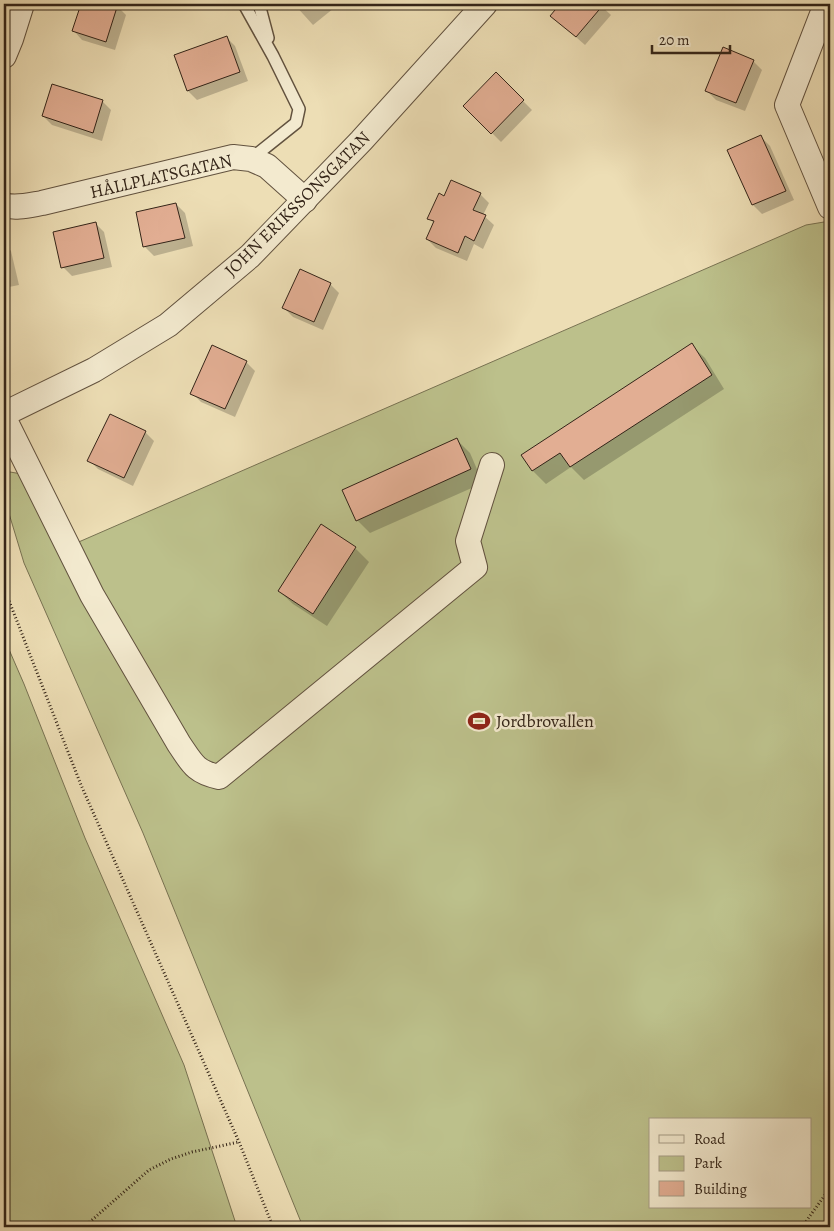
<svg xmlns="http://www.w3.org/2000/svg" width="834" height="1231" viewBox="0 0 834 1231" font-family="Alegreya,serif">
	<rect width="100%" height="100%" fill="#eddeb5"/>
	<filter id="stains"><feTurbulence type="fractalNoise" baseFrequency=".004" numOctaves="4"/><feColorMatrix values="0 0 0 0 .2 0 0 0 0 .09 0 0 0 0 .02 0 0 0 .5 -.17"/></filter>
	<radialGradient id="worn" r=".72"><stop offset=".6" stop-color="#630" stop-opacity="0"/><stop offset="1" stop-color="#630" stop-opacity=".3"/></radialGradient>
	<g fill="#bcc08b" stroke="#787252" fill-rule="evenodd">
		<path d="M 830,221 L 830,1227 L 303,1227 L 143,833 L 24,563 L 4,497 L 4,471 L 22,474 L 58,551 L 806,225 ZM 650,1120 L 810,1120 L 810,1207 L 650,1207 Z"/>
		<polygon points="4,638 24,684 85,838 184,1065 237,1227 4,1227"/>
	</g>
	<g fill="#0003">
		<polygon points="82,4 109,4 117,6 126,15 115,50 82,40 74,31"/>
		<polygon points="294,4 339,4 313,25"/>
		<polygon points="562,4 599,4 611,15 585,45 552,16"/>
		<polygon points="226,37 235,46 248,81 197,100 188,91 176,55"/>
		<polygon points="753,61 762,70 745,111 716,100 707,91"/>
		<polygon points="496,74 532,110 501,142 465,106"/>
		<polygon points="102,101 111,110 102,141 52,125 43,116"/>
		<polygon points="761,137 770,146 794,200 762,214 753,205 729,151"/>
		<polygon points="480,194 489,203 483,215 494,225 483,249 474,244 467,261 436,248 427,239 434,223 429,218 445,197"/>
		<polygon points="176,204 185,213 193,246 154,256 145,247"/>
		<polygon points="95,223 104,232 112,267 72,276 63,267"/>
		<polygon points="4,243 11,251 19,285 4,288"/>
		<polygon points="330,284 339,293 323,330 293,317 284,308"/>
		<polygon points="691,345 705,358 724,389 584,480 571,467 546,484 532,470"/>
		<polygon points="246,362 255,371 235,417 201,402 192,393"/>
		<polygon points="145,432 154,441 133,486 98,469 89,460"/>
		<polygon points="457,440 470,453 483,483 370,533 357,520"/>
		<polygon points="321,526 355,548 369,562 327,626 293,604 279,591"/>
	</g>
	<g fill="#e2ae93" stroke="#332418">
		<polygon points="81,4 118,4 106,42 72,31"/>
		<polygon points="560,4 604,4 576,37 550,16"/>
		<polygon points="227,36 240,72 187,91 174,55"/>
		<polygon points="723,47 754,60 736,103 705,91"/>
		<polygon points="496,72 524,100 491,134 463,106"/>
		<polygon points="52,84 103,100 93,133 42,116"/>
		<polygon points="761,135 786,191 752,205 727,150"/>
		<polygon points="451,180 481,193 473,210 486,215 474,241 465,236 458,253 426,239 434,221 427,219 439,193 444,196"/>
		<polygon points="176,203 185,238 143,247 136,212"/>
		<polygon points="96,222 104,258 61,268 53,232"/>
		<polygon points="300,269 331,283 314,322 282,308"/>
		<polygon points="692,343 712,375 570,467 560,453 532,471 521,455"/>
		<polygon points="212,345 247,361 225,409 190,394"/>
		<polygon points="110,414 146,431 124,478 87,461"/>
		<polygon points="457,438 471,469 356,521 342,490"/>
		<polygon points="321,524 356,547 313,614 278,591"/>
	</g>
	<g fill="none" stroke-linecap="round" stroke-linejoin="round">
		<g stroke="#62523f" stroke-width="14">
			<g id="service">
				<polyline points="244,4 273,56 299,109 296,123 251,159"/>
				<polyline points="259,4 268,38"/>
			</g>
		</g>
		<g stroke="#62523f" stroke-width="26">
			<g id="minor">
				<polyline points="826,4 787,105 830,207"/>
				<polyline points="4,56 11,39 22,4"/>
				<path d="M 4,205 C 15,209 30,205 42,203 L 233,157 L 251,159 L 267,166 L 305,200"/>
				<polyline points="4,414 94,370 168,325 250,256 361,141 485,4"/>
				<path d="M 4,418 L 92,595 L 179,744 C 192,763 195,772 219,777 L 475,567 L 468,541 L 492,465"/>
			</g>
		</g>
		<g stroke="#332418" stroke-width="3" stroke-dasharray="1 2.5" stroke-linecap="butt">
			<polyline points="4,588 81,785 239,1142 273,1227"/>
			<polyline points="84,1227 149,1170 171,1159 192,1152 239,1142"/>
			<polyline points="802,1227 830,1188"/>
		</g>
		<use href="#service" stroke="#f3eacf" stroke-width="11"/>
		<use href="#minor" stroke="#f3eacf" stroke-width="24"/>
	</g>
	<defs>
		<g id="stadium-bare" transform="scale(1.725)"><path d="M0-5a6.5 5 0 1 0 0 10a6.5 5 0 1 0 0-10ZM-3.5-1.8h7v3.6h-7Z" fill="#8f2418" stroke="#f3eacf" stroke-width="2.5" paint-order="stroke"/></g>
	</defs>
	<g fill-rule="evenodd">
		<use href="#stadium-bare" x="479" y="721"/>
	</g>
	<g text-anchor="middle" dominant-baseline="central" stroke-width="5" stroke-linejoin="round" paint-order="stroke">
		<g font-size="18" fill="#332418" stroke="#f3eacf">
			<text transform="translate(161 176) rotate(-13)">HÅLLPLATSGATAN</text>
			<text transform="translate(297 204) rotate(-45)">JOHN ERIKSSONSGATAN</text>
		</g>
		<g font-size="18" fill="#332418" stroke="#f3eacf" text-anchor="start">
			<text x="496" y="721">Jordbrovallen</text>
		</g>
	</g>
	<rect width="834" height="1231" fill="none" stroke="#eddeb5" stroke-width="20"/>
	<rect x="5" y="5" width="824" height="1221" fill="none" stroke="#332418" stroke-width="2.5"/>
	<rect x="10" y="10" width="814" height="1211" fill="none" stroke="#332418"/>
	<rect x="649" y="1118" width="162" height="90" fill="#f3eacf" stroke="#a69b86"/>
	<rect x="659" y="1135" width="25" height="8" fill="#f3eacf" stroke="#a69b86"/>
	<text x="694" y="1144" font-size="15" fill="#332418">Road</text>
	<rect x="659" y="1156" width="25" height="15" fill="#bcc08b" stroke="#a69b86"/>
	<text x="694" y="1168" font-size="15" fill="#332418">Park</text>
	<rect x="659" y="1181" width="25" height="15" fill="#e2ae93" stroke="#a69b86"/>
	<text x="694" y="1194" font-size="15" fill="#332418">Building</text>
	<path d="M652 45v8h78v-8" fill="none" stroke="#332418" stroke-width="2.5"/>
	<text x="659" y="45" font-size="15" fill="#332418" stroke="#f3eacf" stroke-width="4" paint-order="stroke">20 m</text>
	<rect width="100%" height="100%" filter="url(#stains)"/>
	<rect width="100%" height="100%" fill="url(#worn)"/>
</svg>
